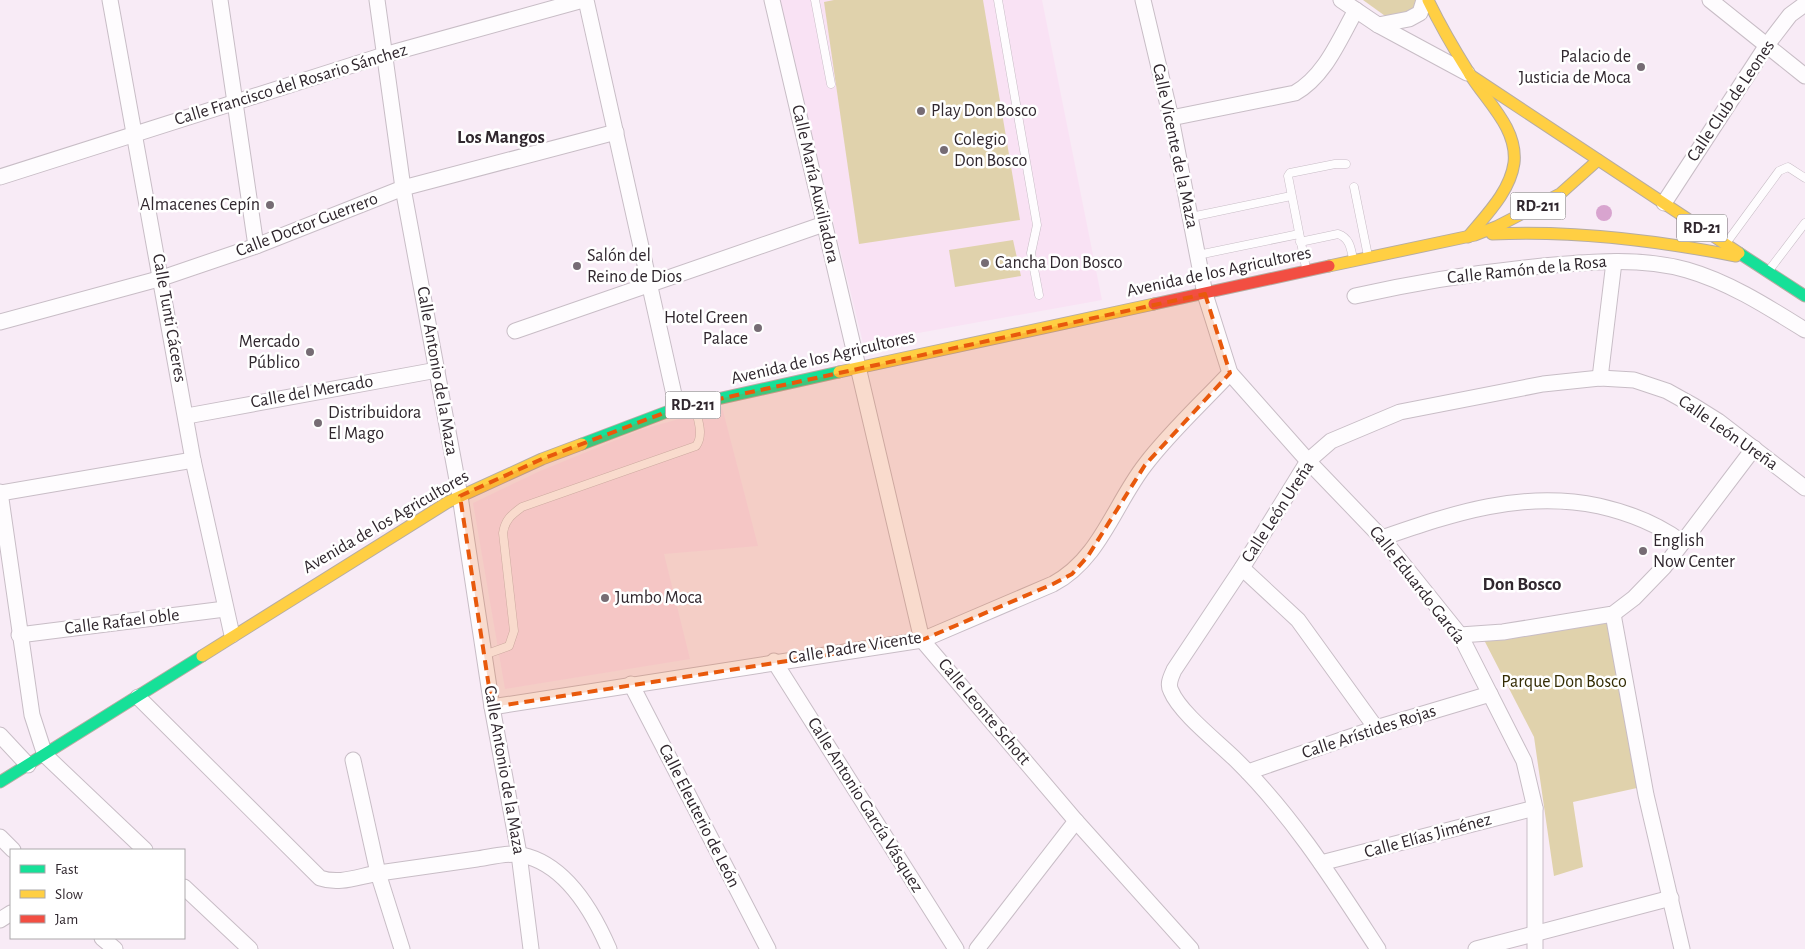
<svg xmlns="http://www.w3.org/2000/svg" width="1805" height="949" viewBox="0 0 1805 949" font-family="'Alegreya Sans',sans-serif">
	<rect width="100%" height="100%" fill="#f8ebf6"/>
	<g fill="#f9e2f4">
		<polygon points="779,0 1042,0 1102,300 863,343"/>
		<polygon points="722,407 758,546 664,554 690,659 505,689 473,503 540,471 643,429"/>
	</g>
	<g fill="#e0d2ac">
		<polygon points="834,0 983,0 1020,220 859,244 824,2"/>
		<polygon points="1363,0 1419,0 1419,4 1406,15 1388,18"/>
		<polygon points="1013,240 1021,276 955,287 949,250"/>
		<polygon points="1608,623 1637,788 1573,802 1583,867 1554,876 1534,737 1483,638"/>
	</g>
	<circle fill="#d8a4cf" cx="1604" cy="213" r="8"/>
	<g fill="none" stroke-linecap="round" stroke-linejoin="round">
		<g stroke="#c8bdc6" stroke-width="9">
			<g id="lane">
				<polyline points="815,0 831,84"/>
				<polyline points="998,0 1037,225 1031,253 1039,295"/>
				<polyline points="1354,187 1368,256"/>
				<polyline points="1191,217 1291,196"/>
				<path d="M 1300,242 L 1338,234 C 1350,238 1351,249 1353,259"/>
				<polyline points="1727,242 1779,171 1788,167 1805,178"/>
				<polyline points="1198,255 1299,234"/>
				<polyline points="1306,268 1288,176 1290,173 1335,164 1346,164"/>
				<polyline points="1770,269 1805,223"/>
				<path d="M 484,655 L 509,646 L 514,631 L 503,533 C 505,520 511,515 522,507 L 696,446 C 704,435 698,420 695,407"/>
			</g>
		</g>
		<g stroke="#c8bdc6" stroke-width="17">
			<g id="street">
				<polyline points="110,0 193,460 232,635"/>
				<polyline points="220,0 256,246"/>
				<polyline points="377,0 403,188 460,496 492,707 519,854 531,949"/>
				<polyline points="586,0 677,408"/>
				<polyline points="772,0 922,640 1076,821 1191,949"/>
				<polyline points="1143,0 1171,118 1205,294 1230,373 1308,461 1382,538 1460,635 1524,761 1535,808 1535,949"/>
				<polyline points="1341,0 1378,25 1467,73"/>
				<polyline points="1710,0 1805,76"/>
				<polyline points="1378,25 1409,19 1420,13 1424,0"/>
				<path d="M 1171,118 L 1295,93 C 1325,76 1339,40 1356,10"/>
				<polyline points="0,177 384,55 583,0"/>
				<polyline points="1664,203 1767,45 1790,15 1805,4"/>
				<path d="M 1355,296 C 1417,282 1480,272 1543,266 C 1590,262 1640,257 1687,270 C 1729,282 1768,307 1805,330"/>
				<polyline points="0,322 162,278 256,246 403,188 616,132"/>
				<polyline points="515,331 824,224"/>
				<polyline points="1600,378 1614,262"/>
				<polyline points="187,416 437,370"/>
				<polyline points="0,492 32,715 45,755 145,850"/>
				<polyline points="0,493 193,460"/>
				<path d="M 1382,538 C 1454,513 1522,490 1599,506 C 1630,513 1656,523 1682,542"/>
				<polyline points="1242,568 1298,620 1376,728"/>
				<polyline points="1613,614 1646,795 1682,949"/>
				<polyline points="19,635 225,609"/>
				<polyline points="1460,635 1503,632 1613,614 1634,598 1664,567 1754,448"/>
				<polyline points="774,661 956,949"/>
				<polyline points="631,684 768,949"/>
				<path d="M 138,697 L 320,878 C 340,885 359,876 379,873 C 412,868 444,864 477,859 C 491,857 508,852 522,855 C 565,864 593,912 609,949"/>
				<path d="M 492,707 L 922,640 L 1053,584 C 1100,559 1114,505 1145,465 C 1170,432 1202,403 1230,373"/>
				<polyline points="0,735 28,765"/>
				<polyline points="353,760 378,873 402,949"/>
				<polyline points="1248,772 1376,728 1490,694"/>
				<polyline points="0,837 13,850"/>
				<polyline points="1321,863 1535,808"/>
				<polyline points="184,887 250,949"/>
				<polyline points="0,920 11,913"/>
				<polyline points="102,938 115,949"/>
				<polyline points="977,949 1076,821"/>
				<path d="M 1378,949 C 1335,883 1293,816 1236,760 C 1219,743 1180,713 1171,691 C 1167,684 1171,677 1174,670 L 1242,568 L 1308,461 L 1331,441 L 1400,412 L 1543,384 L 1600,378 L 1634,380 L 1667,391 L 1694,406 L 1718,421 L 1805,488"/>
				<polyline points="1476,949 1671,898"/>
			</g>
		</g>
		<g stroke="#b6aca2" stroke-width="13">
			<g id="fast">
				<polyline points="1739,253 1805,296"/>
				<polyline points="582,444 677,408 839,372"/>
				<polyline points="0,782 202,656"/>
			</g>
		</g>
		<g stroke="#b6aca2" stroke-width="13">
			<g id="slow">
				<path d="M 1428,0 C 1440,25 1454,49 1469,73 C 1486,101 1518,128 1514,163 C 1510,192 1485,216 1468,237"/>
				<polyline points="1470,75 1739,253"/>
				<path d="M 1492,234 C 1575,230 1655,240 1736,256"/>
				<polyline points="1329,266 1475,235 1498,226 1560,194 1598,160"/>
				<polyline points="839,372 1154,304"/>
				<polyline points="202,656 448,502 542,459 582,444"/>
			</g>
		</g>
		<g stroke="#b6aca2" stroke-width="13">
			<polyline id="jam" points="1154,304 1329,266"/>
		</g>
		<use href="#lane" stroke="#fefcfe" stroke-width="8"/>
		<use href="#street" stroke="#fefcfe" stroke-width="15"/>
		<use href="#fast" stroke="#16e098" stroke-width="11"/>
		<use href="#slow" stroke="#ffcf43" stroke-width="11"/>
		<use href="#jam" stroke="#f24e42" stroke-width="11"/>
	</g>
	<path fill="#e8590c" fill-opacity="0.2" stroke="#e8590c" stroke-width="4" stroke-dasharray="10 6" stroke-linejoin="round" d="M 1205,294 L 1230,373 L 1145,465 L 1088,556 L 1072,574 L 1053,584 L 922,640 L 492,707 L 460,496 L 542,459 L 677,408 Z"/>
	<g fill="#766c74" stroke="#fff" stroke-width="2">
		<circle cx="1641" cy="67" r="5"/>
		<circle cx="921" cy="111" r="5"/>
		<circle cx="944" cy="150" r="5"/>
		<circle cx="270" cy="205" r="5"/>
		<circle cx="985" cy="263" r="5"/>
		<circle cx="577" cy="266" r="5"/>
		<circle cx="758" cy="328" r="5"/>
		<circle cx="310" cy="352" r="5"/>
		<circle cx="318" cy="423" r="5"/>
		<circle cx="1643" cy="551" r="5"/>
		<circle cx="605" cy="598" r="5"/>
	</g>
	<g text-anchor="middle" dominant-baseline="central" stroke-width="5" stroke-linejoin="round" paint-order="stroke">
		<g fill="#fff" stroke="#6e686d" stroke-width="1">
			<rect x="1510.5" y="192.5" width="55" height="27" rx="4"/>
			<rect x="1677" y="214.5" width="50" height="27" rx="4"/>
			<rect x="665.5" y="391.5" width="55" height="27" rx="4"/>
		</g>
		<g font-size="16" font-weight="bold" fill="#30272e">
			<text x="1538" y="206">RD-211</text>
			<text x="1702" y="228">RD-21</text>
			<text x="693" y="405">RD-211</text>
		</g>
		<g font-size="18" fill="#30272e" stroke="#fff" text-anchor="start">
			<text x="1631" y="57" text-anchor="end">Palacio de<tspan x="1631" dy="21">Justicia de Moca</tspan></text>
			<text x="931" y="111">Play Don Bosco</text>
			<text x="954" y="140">Colegio<tspan x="954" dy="21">Don Bosco</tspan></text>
			<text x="260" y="205" text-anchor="end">Almacenes Cepín</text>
			<text x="587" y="256">Salón del<tspan x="587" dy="21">Reino de Dios</tspan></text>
			<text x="995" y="263">Cancha Don Bosco</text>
			<text x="748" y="318" text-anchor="end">Hotel Green<tspan x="748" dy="21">Palace</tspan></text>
			<text x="300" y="342" text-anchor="end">Mercado<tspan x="300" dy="21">Público</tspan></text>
			<text x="328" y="413">Distribuidora<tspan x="328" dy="21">El Mago</tspan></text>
			<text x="1653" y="541">English<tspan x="1653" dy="21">Now Center</tspan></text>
			<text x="615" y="598">Jumbo Moca</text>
		</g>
		<g font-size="18" fill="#30272e" stroke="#fff">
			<text transform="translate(291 85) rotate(-17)">Calle Francisco del Rosario Sánchez</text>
			<text transform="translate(1731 101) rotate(-56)">Calle Club de Leones</text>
			<text transform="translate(1175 146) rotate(78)">Calle Vicente de la Maza</text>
			<text transform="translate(815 184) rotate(77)">Calle María Auxiliadora</text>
			<text transform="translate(307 225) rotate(-21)">Calle Doctor Guerrero</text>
			<text transform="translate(1527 270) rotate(-6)">Calle Ramón de la Rosa</text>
			<text transform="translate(1219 272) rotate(-12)">Avenida de los Agricultores</text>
			<text transform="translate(169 318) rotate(80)">Calle Tunti Cáceres</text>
			<text transform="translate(823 358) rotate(-13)">Avenida de los Agricultores</text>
			<text transform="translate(437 371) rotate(80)">Calle Antonio de la Maza</text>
			<text transform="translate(312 392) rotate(-10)">Calle del Mercado</text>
			<text transform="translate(1728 433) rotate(35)">Calle León Ureña</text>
			<text transform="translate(1278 512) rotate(-57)">Calle León Ureña</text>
			<text transform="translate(386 522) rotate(-30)">Avenida de los Agricultores</text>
			<text transform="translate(1417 585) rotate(52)">Calle Eduardo García</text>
			<text transform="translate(122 622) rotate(-7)">Calle Rafael oble</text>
			<text transform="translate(855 648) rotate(-9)">Calle Padre Vicente</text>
			<text transform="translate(984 712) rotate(50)">Calle Leonte Schott</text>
			<text transform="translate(1369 732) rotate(-18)">Calle Arístides Rojas</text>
			<text transform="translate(504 770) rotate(80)">Calle Antonio de la Maza</text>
			<text transform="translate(865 805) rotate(58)">Calle Antonio García Vásquez</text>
			<text transform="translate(699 816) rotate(63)">Calle Eleuterio de León</text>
			<text transform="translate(1428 836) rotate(-15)">Calle Elías Jiménez</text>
		</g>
		<g font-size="18" fill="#332b03" stroke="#fff">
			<text x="1564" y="682">Parque Don Bosco</text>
		</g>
		<g font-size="19" font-weight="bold" fill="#30272e" stroke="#fff">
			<text x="501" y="137">Los Mangos</text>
			<text x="1522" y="584">Don Bosco</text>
		</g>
	</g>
	<rect x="10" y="849" width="175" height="90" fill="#ffffff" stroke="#aca9ab"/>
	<rect x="20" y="865" width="25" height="8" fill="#16e098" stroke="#aca9ab"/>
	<text x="55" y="874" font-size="15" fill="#30272e">Fast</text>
	<rect x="20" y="890" width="25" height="8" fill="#ffcf43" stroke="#aca9ab"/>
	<text x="55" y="899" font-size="15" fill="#30272e">Slow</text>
	<rect x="20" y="915" width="25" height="8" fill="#f24e42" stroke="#aca9ab"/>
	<text x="55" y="924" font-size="15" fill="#30272e">Jam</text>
</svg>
